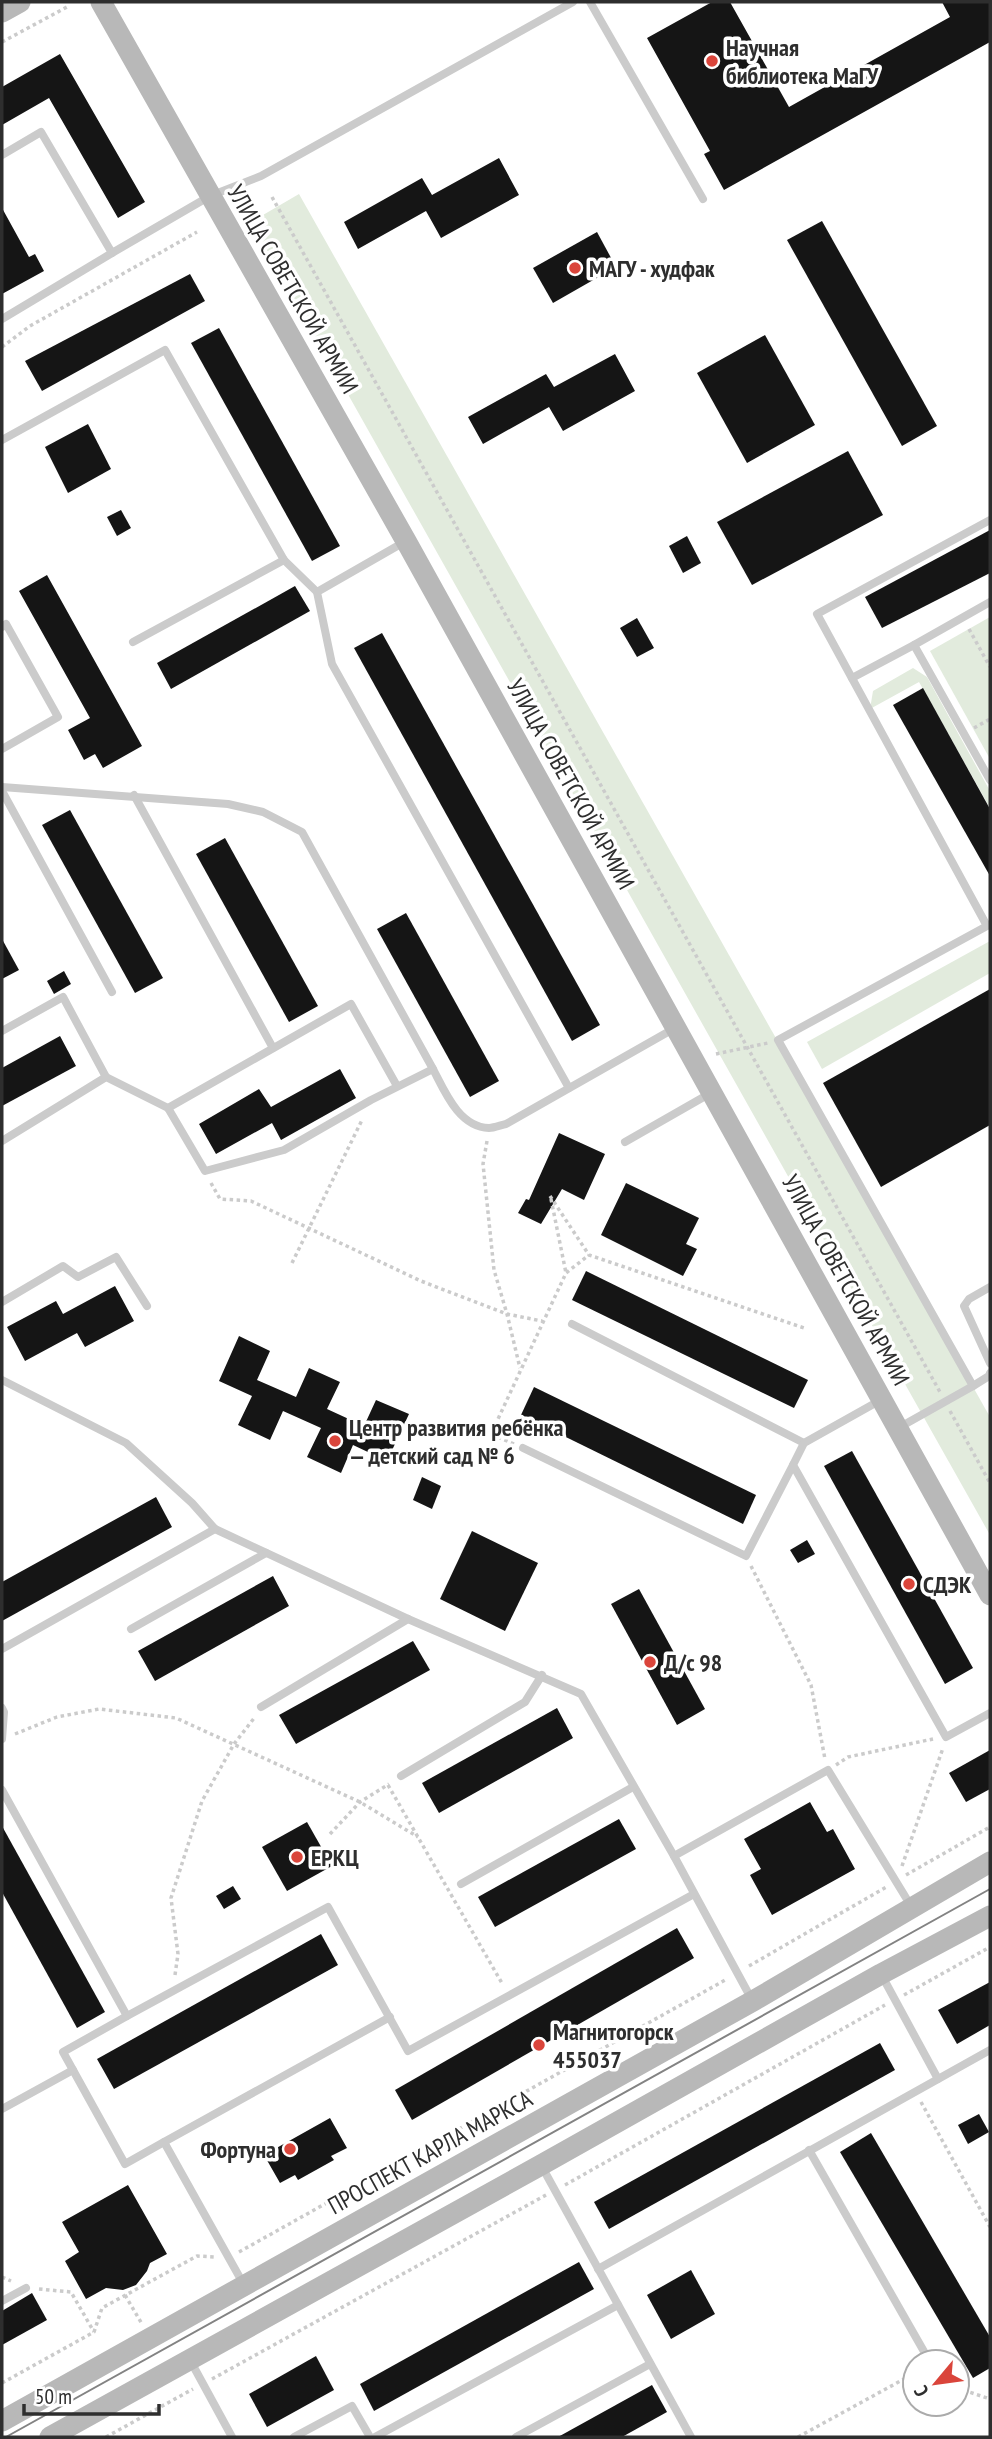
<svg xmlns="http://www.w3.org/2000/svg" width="992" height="2439" viewBox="0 0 992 2439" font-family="'PT Sans Narrow',sans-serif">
	<rect width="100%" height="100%" fill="#fff"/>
	<g fill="#e2ebdd">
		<polygon points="299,194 990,1417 990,1535 251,222"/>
		<polygon points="990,617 990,759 930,651"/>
		<polygon points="913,668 927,677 990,791 990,808 919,682 870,709 873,691"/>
		<polygon points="990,941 990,973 822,1069 807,1042"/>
	</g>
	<g fill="#151515">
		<polygon points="712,2 730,2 789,107 950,17 942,2 990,2 990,42 724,190 704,154 710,151 647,38"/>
		<polygon points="60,54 145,202 118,218 49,98 2,125 2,87"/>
		<polygon points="499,158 519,195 441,238 426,211 358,249 344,222 422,178 432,195"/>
		<polygon points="2,208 29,257 35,254 44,271 2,294"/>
		<polygon points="822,221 937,426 902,446 787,240"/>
		<polygon points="597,232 616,267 553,303 533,268"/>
		<polygon points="190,274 205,301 42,391 25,361"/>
		<polygon points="219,328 340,546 312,561 191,343"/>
		<polygon points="765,335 815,425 747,463 697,373"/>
		<polygon points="615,354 635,391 563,431 549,407 483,444 468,417 546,374 554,387"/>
		<polygon points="88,424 111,469 68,493 45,447"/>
		<polygon points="848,451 883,515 752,585 717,522"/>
		<polygon points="121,510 131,528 117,536 107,517"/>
		<polygon points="990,530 990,573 882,628 865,597"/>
		<polygon points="687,536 701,563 683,573 669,546"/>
		<polygon points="47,575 142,746 103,768 95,754 84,760 68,730 90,718 19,591"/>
		<polygon points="295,586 310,611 171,689 157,663"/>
		<polygon points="637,618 654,648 637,657 620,628"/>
		<polygon points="382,633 600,1025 572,1041 354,648"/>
		<polygon points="923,688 990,809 990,876 893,705"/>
		<polygon points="70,810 163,978 135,993 42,825"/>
		<polygon points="225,838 318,1006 289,1022 196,854"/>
		<polygon points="406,913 499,1081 470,1097 377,929"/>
		<polygon points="2,939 19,970 2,979"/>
		<polygon points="64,971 71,984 54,994 47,981"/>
		<polygon points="990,989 990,1125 881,1187 823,1083"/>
		<polygon points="60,1036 76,1066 2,1106 2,1068"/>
		<polygon points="340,1069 356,1098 281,1140 272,1123 216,1154 199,1124 259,1089 271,1107"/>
		<polygon points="559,1133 605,1154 584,1200 562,1189 541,1224 518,1213 526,1199 529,1200"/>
		<polygon points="626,1183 699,1218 686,1244 697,1249 683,1276 601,1235"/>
		<polygon points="586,1271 808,1380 794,1408 572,1300"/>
		<polygon points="115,1286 134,1321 85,1347 77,1333 25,1361 7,1327 56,1301 63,1314"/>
		<polygon points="239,1336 270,1351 257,1380 296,1397 309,1368 340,1382 327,1409 364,1426 376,1400 409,1414 387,1461 353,1445 341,1473 307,1457 321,1428 283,1411 270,1440 238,1425 252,1396 219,1381"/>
		<polygon points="534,1387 756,1495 743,1524 521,1415"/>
		<polygon points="852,1451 973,1668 945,1684 824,1466"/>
		<polygon points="422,1477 441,1486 432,1509 413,1500"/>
		<polygon points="156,1497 172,1527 2,1621 2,1582"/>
		<polygon points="472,1531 538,1563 505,1631 440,1599"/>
		<polygon points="807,1540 815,1554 798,1563 790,1550"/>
		<polygon points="273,1576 289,1606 155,1681 138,1651"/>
		<polygon points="639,1589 705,1709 677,1725 611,1604"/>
		<polygon points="413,1641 430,1670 296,1744 279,1715"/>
		<polygon points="557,1708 573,1738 439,1813 422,1783"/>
		<polygon points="990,1750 990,1789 966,1802 949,1773"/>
		<polygon points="810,1802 827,1832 833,1829 855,1869 772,1915 750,1875 761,1869 744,1839"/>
		<polygon points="619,1819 636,1849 495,1927 478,1897"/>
		<polygon points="307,1822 332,1866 287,1891 262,1847"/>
		<polygon points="2,1826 105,2012 77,2028 2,1892"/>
		<polygon points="233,1886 241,1899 224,1909 216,1896"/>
		<polygon points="677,1928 694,1958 412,2120 395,2090"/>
		<polygon points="321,1934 338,1965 114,2089 97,2059"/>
		<polygon points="990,1982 990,2025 957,2044 938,2010"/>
		<polygon points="880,2043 895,2070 609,2229 594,2202"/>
		<polygon points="979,2114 989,2132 968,2144 958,2125"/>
		<polygon points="330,2118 347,2148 331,2156 334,2160 298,2180 295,2175 280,2183 264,2155"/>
		<polygon points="871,2133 990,2337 990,2368 973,2378 840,2152"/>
		<polygon points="128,2185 167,2254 150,2263 147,2271 136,2285 123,2290 106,2288 86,2299 65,2261 79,2252 62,2222"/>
		<polygon points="579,2262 594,2289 374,2411 360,2384"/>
		<polygon points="691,2270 715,2314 671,2339 647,2295"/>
		<polygon points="32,2293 47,2320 2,2345 2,2311"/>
		<polygon points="316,2356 334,2390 267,2427 249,2394"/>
		<polygon points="652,2385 667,2412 622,2437 558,2437"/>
	</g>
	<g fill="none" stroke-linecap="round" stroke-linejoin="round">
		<g stroke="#cbcbcb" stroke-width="3.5" stroke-dasharray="3.5 3.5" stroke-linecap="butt">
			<polyline points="2,42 67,7"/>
			<polyline points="272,197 940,1392"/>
			<polyline points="2,347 30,326 197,232"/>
			<polyline points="969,629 990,667"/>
			<polyline points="974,728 990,719"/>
			<polyline points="716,1054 768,1043"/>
			<polyline points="487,1141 483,1164 494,1270 507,1314 520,1368"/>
			<polyline points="211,1183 220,1199 251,1201 421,1281 507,1314 542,1321"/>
			<polyline points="550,1196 589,1255 807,1329"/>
			<polyline points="551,1199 566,1273"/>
			<polyline points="292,1263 362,1120"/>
			<polyline points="950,1411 990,1483"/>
			<polyline points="514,1444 491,1434 566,1273 589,1255"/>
			<polyline points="751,1566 811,1685 825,1759"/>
			<polyline points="15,1734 57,1717 99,1709 176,1718 360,1802 418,1837"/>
			<polyline points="836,1765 848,1757 933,1739"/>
			<polyline points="388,1785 503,1985"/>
			<polyline points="330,1834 360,1802 389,1784"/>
			<polyline points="902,1866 943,1748"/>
			<polyline points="906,1875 990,1827"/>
			<polyline points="749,1966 888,1886"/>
			<polyline points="175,1975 178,1954 171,1898 202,1801 234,1744 255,1717"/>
			<polyline points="904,1995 990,1947"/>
			<polyline points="921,2102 990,2227"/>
			<polyline points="565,2185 885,2005"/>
			<polyline points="239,2252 727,1979"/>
			<polyline points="2,2277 11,2281"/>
			<polyline points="39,2289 71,2292 94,2332"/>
			<polyline points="125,2295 142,2324"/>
			<polyline points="212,2379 546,2195"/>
			<polyline points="2,2383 94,2332 102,2308 197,2256 215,2257"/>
			<polyline points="957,2388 990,2399"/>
			<polyline points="106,2437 193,2389"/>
			<polyline points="798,2437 915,2373"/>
		</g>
		<g stroke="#cbcbcb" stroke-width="8">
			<polyline points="590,2 703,199"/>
			<polyline points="2,155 41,132 112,253 210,196 261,176 573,2"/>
			<polyline points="2,319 112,253"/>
			<polyline points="2,440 165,350 284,560 317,592"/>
			<polyline points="406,541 317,592 332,664 569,1088"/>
			<polyline points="2,627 6,624 58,717 2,749"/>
			<polyline points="133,642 284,560"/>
			<polyline points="914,645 990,602"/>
			<polyline points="852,678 914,645 990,780"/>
			<polyline points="2,787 228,804 263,812 302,832 433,1069"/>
			<polyline points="2,791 112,992"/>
			<polyline points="134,795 273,1048"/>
			<polyline points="2,1031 63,997 106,1077"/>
			<polyline points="168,1108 351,1004 397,1086"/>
			<path d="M 2,1141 L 106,1077 L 168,1108 L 205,1171 L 284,1150 L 371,1100 L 433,1069 C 445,1092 459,1127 489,1128 C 494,1128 501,1125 506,1124 L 675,1028"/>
			<polyline points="625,1142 709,1094"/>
			<polyline points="990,1287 969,1299 964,1306 990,1363"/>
			<polyline points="2,1302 63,1266 78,1277 116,1257 147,1306"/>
			<polyline points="572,1324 804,1443"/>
			<polyline points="2,1380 126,1443 192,1503 215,1529 408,1619 581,1694 674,1856 752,2000"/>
			<polyline points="973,1386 989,1376 990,1373"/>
			<polyline points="879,1401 804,1443 793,1465 946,1737 990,1713"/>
			<polyline points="900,1427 973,1386 778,1040 987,926 817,614 990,520"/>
			<polyline points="523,1448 746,1556 793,1465"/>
			<polyline points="131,1629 266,1553"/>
			<polyline points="2,1649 215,1529"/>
			<polyline points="261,1707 408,1619"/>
			<polyline points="2,1708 4,1712 2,1739"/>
			<polyline points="401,1776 525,1702 542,1675"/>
			<polyline points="2,1790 127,2016 63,2052 125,2164 164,2142 244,2285"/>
			<polyline points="674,1856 828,1770 911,1906"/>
			<polyline points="461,1884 633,1787"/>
			<polyline points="881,1974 938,2079"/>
			<polyline points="127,2016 328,1907 408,2051 694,1894"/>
			<polyline points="2,2109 73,2070"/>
			<polyline points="164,2142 390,2017"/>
			<polyline points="809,2150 930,2362"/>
			<polyline points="541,2165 691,2437"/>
			<polyline points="598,2269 990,2050"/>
			<polyline points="2,2301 26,2288"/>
			<polyline points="190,2360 232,2437"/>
			<polyline points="294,2437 352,2406 370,2437"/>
			<polyline points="375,2437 618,2305"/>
			<polyline points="516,2437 650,2364"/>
		</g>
		<g stroke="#b8b8b8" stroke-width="21">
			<polyline points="101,2 406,541 990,1595"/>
			<polyline points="2,12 20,2"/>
			<polyline points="2,2421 753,2001 990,1862"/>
			<polyline points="50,2437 541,2165 881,1974 990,1916"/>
		</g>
		<polyline stroke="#838383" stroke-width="2" points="6,2437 990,1889"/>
	</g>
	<g fill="#da453b" stroke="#fff" stroke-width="2.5">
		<circle cx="712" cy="61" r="7"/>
		<circle cx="575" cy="268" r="7"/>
		<circle cx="335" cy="1441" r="7"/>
		<circle cx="909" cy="1584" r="7"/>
		<circle cx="650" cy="1662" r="7"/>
		<circle cx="297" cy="1857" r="7"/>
		<circle cx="539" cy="2045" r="7"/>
		<circle cx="290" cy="2149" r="7"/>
	</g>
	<g text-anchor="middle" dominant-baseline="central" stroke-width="7" stroke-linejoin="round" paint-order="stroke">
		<g font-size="24" font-weight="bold" fill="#2e2e2e" stroke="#fff" text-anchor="start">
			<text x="726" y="47">Научная<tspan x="726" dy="28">библиотека МаГУ</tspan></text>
			<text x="589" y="268">МАГУ - худфак</text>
			<text x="349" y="1427">Центр развития ребёнка<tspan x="349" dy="28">— детский сад № 6</tspan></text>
			<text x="923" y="1584">СДЭК</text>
			<text x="664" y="1662">Д/с 98</text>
			<text x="311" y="1857">ЕРКЦ</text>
			<text x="553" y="2031">Магнитогорск<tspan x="553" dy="28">455037</tspan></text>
			<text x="276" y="2149" text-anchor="end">Фортуна</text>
		</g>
		<g font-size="24" fill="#2e2e2e" stroke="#fff">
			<text transform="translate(293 289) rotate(60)">УЛИЦА СОВЕТСКОЙ АРМИИ</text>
			<text transform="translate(571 784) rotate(61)">УЛИЦА СОВЕТСКОЙ АРМИИ</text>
			<text transform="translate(846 1280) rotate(61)">УЛИЦА СОВЕТСКОЙ АРМИИ</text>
			<text transform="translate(430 2152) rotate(-29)">ПРОСПЕКТ КАРЛА МАРКСА</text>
		</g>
	</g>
	<rect width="992" height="2439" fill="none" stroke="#2e2e2e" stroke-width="7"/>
	<g transform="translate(936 2383) rotate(241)"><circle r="33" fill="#ffffff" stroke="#ababab" stroke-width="2"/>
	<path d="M0-5L12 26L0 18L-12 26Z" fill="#da453b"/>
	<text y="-10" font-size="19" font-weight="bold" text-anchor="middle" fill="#2e2e2e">С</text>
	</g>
	<path d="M24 2404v10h135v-10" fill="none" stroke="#2e2e2e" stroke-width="3.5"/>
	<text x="35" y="2404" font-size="21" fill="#2e2e2e" stroke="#ffffff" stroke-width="5" paint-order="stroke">50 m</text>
</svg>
